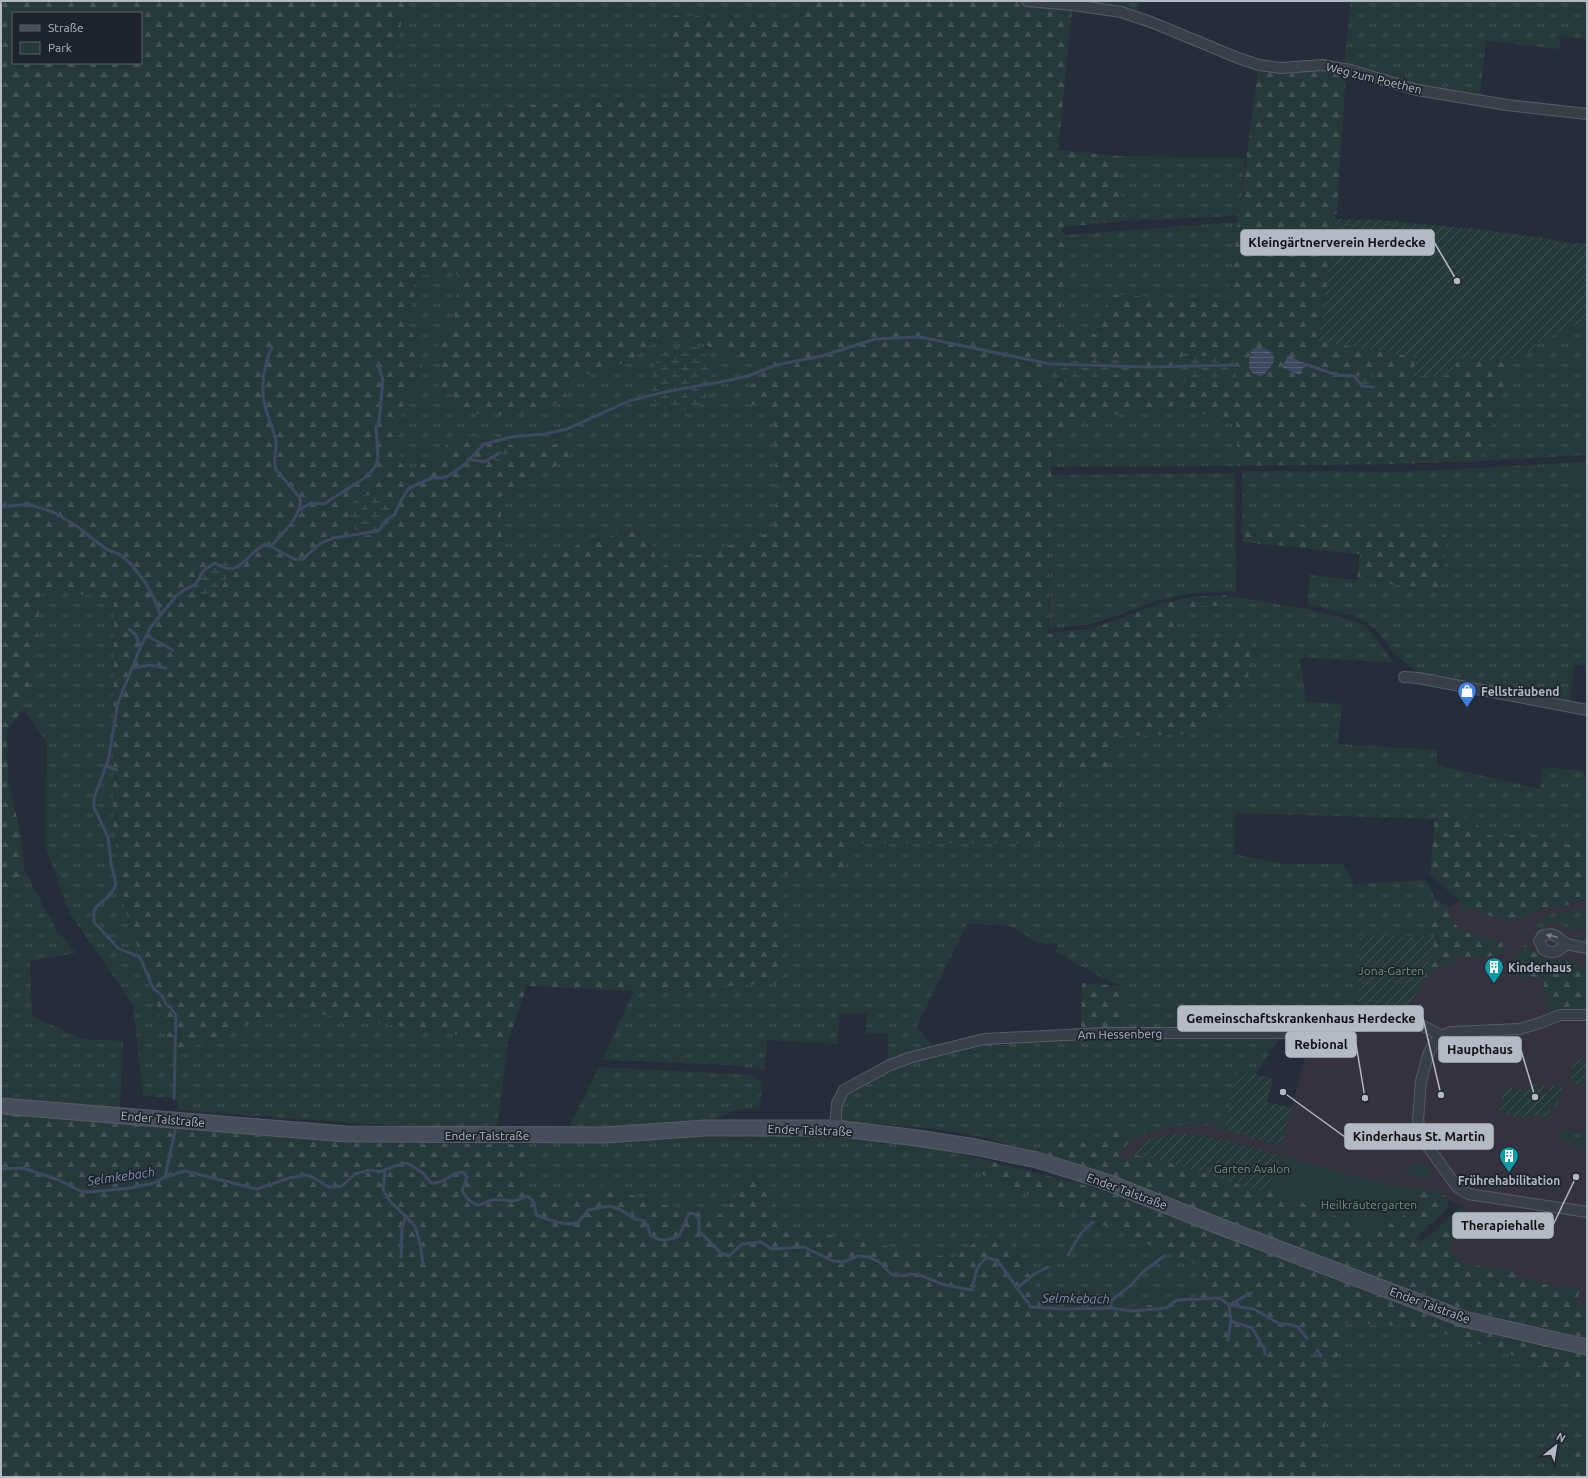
<svg xmlns="http://www.w3.org/2000/svg" width="1588" height="1478" viewBox="0 0 1588 1478" font-family="Ubuntu,sans-serif">
	<defs>
		<pattern id="grass-tufts" width="24" height="20" patternUnits="userSpaceOnUse"><rect width="24" height="20" fill="#273a3b"/><path d="M3 7l-1-3M5 7V3M7 7l1-3M15 17l-1-3M17 17v-4M19 17l1-3" fill="none" stroke="#445456"/></pattern>
		<pattern id="forest-firs" width="22" height="20" patternUnits="userSpaceOnUse"><rect width="22" height="20" fill="#273a3b"/><path d="M5 1l3.5 6h-7zM16 11l3.5 6h-7z" fill="#445456"/></pattern>
		<pattern id="wetland-marsh" width="20" height="14" patternUnits="userSpaceOnUse"><rect width="20" height="14" fill="#273a3b"/><path d="M1 5h8M5 5V1M11 12h8M15 12V8" fill="none" stroke="#445456"/></pattern>
		<pattern id="garden-furrows" width="10" height="10" patternUnits="userSpaceOnUse"><rect width="10" height="10" fill="#273a3b"/><path d="M-1 1l2-2M0 10L10 0M9 11l2-2" fill="none" stroke="#445456"/></pattern>
		<pattern id="water-rules" width="6" height="5" patternUnits="userSpaceOnUse"><rect width="6" height="5" fill="#3b4a61"/><path d="M0 2.5h6" fill="none" stroke="#556276"/></pattern>
	</defs>
	<rect width="100%" height="100%" fill="#242d39"/>
	<polygon fill="#34323e" points="1587,898 1587,1307 1576,1305 1579,1289 1536,1283 1536,1280 1517,1277 1517,1272 1456,1263 1458,1255 1450,1253 1455,1219 1465,1208 1448,1199 1442,1193 1396,1221 1125,1162 1118,1159 1130,1140 1161,1129 1179,1126 1200,1125 1225,1130 1281,1146 1307,1050 1353,1056 1353,1032 1358,1014 1435,937 1435,899 1448,907 1460,901 1465,912 1470,908 1481,913 1512,922 1547,907 1570,905"/>
	<g fill="url(#grass-tufts)">
		<polygon points="408,1 806,1 805,21 671,15 669,100 393,110 401,24"/>
		<polygon points="1077,1 1141,1 1136,13"/>
		<polygon points="1351,1 1587,1 1587,39 1559,36 1560,49 1486,41 1480,97 1417,85 1344,64"/>
		<polygon points="1118,156 1245,158 1239,216 1122,221"/>
		<polygon points="1238,222 1227,303 1109,294 1099,335 1060,326 1065,235"/>
		<path d="M 454,269 L 459,279 L 454,318 L 449,331 L 440,341 L 437,350 L 441,362 L 440,369 L 443,378 L 453,389 L 454,404 L 495,414 L 506,415 L 517,413 L 533,414 L 545,411 L 565,397 L 567,386 L 570,379 L 624,363 L 637,355 L 655,342 L 687,339 L 694,335 L 707,347 L 743,357 L 759,355 L 766,360 L 762,375 L 754,381 L 748,403 L 773,412 L 777,490 L 774,531 L 658,569 L 647,527 L 588,542 L 520,564 L 506,548 L 501,534 L 501,496 L 570,458 L 539,447 L 525,448 L 510,445 L 500,436 L 459,437 L 447,441 L 444,452 L 432,460 L 407,470 L 400,462 L 398,443 L 398,427 L 404,403 L 404,391 L 418,385 C 421,355 427,349 406,326 L 414,295 L 416,276 Z"/>
		<polygon points="1587,320 1587,455 1479,461 1514,358 1535,349 1535,343"/>
		<polygon points="1174,406 1236,423 1238,466 1052,467 1052,432 1105,416"/>
		<polygon points="1587,462 1587,665 1574,665 1570,704 1421,675 1397,656 1374,628 1365,622 1353,616 1307,604 1310,575 1441,589 1446,536 1318,525 1242,530 1242,471 1399,472"/>
		<polygon points="1235,473 1236,592 1225,591 1189,594 1160,600 1092,624 1049,629 1051,475"/>
		<polygon points="41,588 114,599 113,822 125,909 173,1055 285,1009 508,1042 497,1128 347,1123 178,1110 177,1098 143,1096 133,1005 69,912 45,845 47,743 24,709 35,670"/>
		<polygon points="1226,595 1310,610 1352,620 1363,625 1370,631 1393,662 1300,658 1306,702 1342,704 1338,744 1437,750 1437,765 1540,789 1543,767 1584,771 1587,792 1587,842 1551,846 1537,835 1490,835 1463,814 1440,812 1434,819 1235,813 1234,854 1285,864 1342,864 1354,884 1427,880 1435,899 1428,926 1435,937 1360,935 1358,1025 1290,1031 1124,1030 1124,986 1104,979 1056,952 1058,944 1037,943 1018,930 1005,925 967,924 917,1026 936,1050 888,1063 888,1033 866,1034 867,1013 839,1014 838,1044 767,1040 765,1070 731,1065 602,1060 634,991 785,983 782,875 844,868 853,843 1061,843 1062,766 1115,736 1199,734 1252,637 1172,641 1175,613 1202,606 1222,606"/>
		<polygon points="24,870 57,931 76,953 30,961 32,1016 82,1039 123,1041 120,1107 1,1099 1,896"/>
		<path d="M 1585,909 L 1586,913 L 1587,914 L 1587,929 L 1571,930 L 1556,922 L 1549,923 L 1536,930 L 1534,929 C 1542,909 1568,912 1585,909 Z"/>
		<polygon points="1587,934 1587,941 1571,938 1573,936"/>
		<path d="M 1105,1035 L 1281,1035 L 1256,1074 L 1236,1072 L 1225,1130 C 1217,1129 1209,1126 1200,1125 C 1176,1123 1152,1132 1130,1140 L 1118,1128 L 1086,1143 L 1056,1138 L 1039,1153 L 978,1136 L 918,1127 L 841,1121 L 839,1103 L 847,1090 L 891,1068 L 987,1042 Z"/>
		<polygon points="599,1067 753,1075 762,1083 760,1107 732,1111 705,1125 567,1131"/>
		<polygon points="1561,1129 1576,1131 1587,1135 1587,1151 1559,1138"/>
		<polygon points="833,1135 915,1144 981,1159 979,1173 1205,1268 1195,1301 1053,1313 1007,1240 984,1236 953,1258 776,1226 747,1181 723,1214 649,1202 606,1184 571,1202 521,1183 526,1144 704,1137"/>
		<polygon points="1343,1323 1408,1326 1457,1337 1515,1356 1570,1378 1587,1395 1572,1477 1315,1477"/>
	</g>
	<g fill="url(#forest-firs)" fill-rule="evenodd">
		<path d="M 1,1 L 408,1 L 401,24 L 393,110 L 668,100 L 671,15 L 805,21 L 806,1 L 1021,1 L 1072,8 L 1058,150 L 1118,156 L 1122,221 L 1064,227 L 1062,230 L 1065,235 L 1060,326 L 1099,335 L 1109,294 L 1227,303 L 1238,222 L 1237,218 L 1239,216 L 1258,69 L 1321,69 L 1346,72 L 1337,213 L 1333,215 L 1337,219 L 1318,341 L 1415,357 L 1413,377 L 1458,358 L 1489,360 L 1514,358 L 1479,461 L 1396,464 L 1238,466 L 1236,423 L 1174,406 L 1105,416 L 1052,432 L 1048,634 L 1093,628 L 1160,604 L 1190,597 L 1226,595 L 1222,606 L 1202,606 L 1175,613 L 1172,641 L 1252,637 L 1247,687 L 1200,734 L 1116,736 L 1107,769 L 1062,766 L 1061,843 L 853,843 L 845,868 L 782,875 L 785,983 L 634,991 L 527,986 L 508,1042 L 285,1009 L 173,1055 L 125,909 L 113,822 L 114,599 L 41,589 L 35,670 L 24,709 L 7,731 L 8,778 L 22,840 L 24,870 L 1,896 ZM 13,13 L 141,13 L 141,63 L 13,63 ZM 454,269 L 459,279 L 454,318 L 449,330 L 440,341 L 437,351 L 441,362 L 440,369 L 442,378 L 439,387 L 443,390 L 453,389 L 454,404 L 462,413 L 506,415 L 517,413 L 533,414 L 545,411 L 565,397 L 567,386 L 570,379 L 624,363 L 637,355 L 655,342 L 687,339 L 694,336 C 709,349 722,355 742,357 C 753,358 756,354 766,360 C 765,365 764,372 761,375 C 753,386 743,387 748,403 L 773,412 L 777,490 L 774,531 L 658,568 L 648,527 L 588,542 L 520,564 L 506,548 L 501,534 L 501,496 L 570,458 L 573,448 L 567,443 L 525,448 L 510,445 L 500,436 L 458,437 L 447,441 L 444,452 L 432,460 L 407,470 L 400,462 L 398,443 L 398,427 L 404,403 L 404,391 L 418,385 C 425,358 424,347 406,326 L 414,295 L 416,276 ZM 498,446 L 504,447 L 493,459 L 490,456 ZM 390,501 L 354,528 L 349,523 ZM 238,560 L 238,567 L 233,570 L 220,588 L 192,591 C 199,578 204,565 220,562 C 226,561 232,562 238,560 Z"/>
		<polygon points="1318,525 1446,535 1441,589 1357,581 1360,554 1242,542 1242,530"/>
		<polygon points="1440,812 1463,814 1490,835 1537,835 1551,846 1587,842 1587,898 1570,905 1547,907 1512,922 1481,913 1470,908 1468,913 1465,913 1460,901 1430,875 1435,819"/>
		<path d="M 1435,899 L 1448,907 L 1456,925 L 1466,932 L 1504,943 L 1501,954 L 1485,957 L 1454,958 L 1449,967 C 1439,964 1431,974 1425,981 L 1422,979 L 1431,958 L 1435,937 L 1428,926 Z"/>
		<path d="M 1525,945 C 1533,948 1538,957 1546,959 C 1561,962 1575,956 1587,969 L 1587,1010 C 1574,1008 1563,1009 1551,1013 L 1544,994 L 1544,979 L 1531,976 L 1523,979 L 1516,977 L 1517,968 L 1512,966 L 1516,952 L 1522,951 Z"/>
		<polygon points="1082,983 1124,986 1124,1030 1081,1032"/>
		<polygon points="1,1113 348,1143 526,1144 521,1183 571,1202 606,1184 649,1202 723,1214 747,1181 769,1177 777,1226 953,1258 984,1236 1007,1239 1053,1313 1195,1301 1205,1268 979,1173 981,1159 1100,1189 1463,1325 1587,1355 1587,1477 1572,1477 1587,1395 1570,1378 1515,1356 1457,1337 1408,1326 1344,1323 1315,1477 1,1477"/>
		<polygon points="1118,1128 1130,1140 1118,1159 1125,1162 1132,1154 1165,1161 1230,1181 1260,1192 1270,1190 1363,1227 1406,1214 1420,1189 1442,1193 1448,1199 1448,1208 1416,1238 1418,1242 1426,1239 1459,1208 1465,1208 1463,1220 1455,1220 1450,1253 1458,1254 1456,1263 1517,1272 1517,1277 1536,1280 1536,1283 1580,1289 1576,1304 1587,1307 1587,1338 1466,1310 1106,1175 1039,1153 1056,1138 1086,1143"/>
	</g>
	<g fill="url(#wetland-marsh)">
		<path d="M 686,345 C 698,345 703,352 711,360 C 712,372 714,386 706,397 C 695,414 662,417 651,396 C 648,389 652,379 653,372 C 657,353 667,349 686,345 Z"/>
		<polygon points="1183,353 1233,359 1236,378 1176,383"/>
		<polygon points="1101,357 1133,363 1135,367 1116,375 1090,377 1068,382 1045,380 1050,364"/>
		<polygon points="1373,372 1377,387 1362,386 1354,376"/>
		<path d="M 498,446 L 504,447 L 508,449 C 509,454 505,460 500,462 L 493,459 L 488,453 L 492,448 Z"/>
		<polygon points="373,493 390,502 396,511 393,523 386,530 376,535 364,535 359,533 349,523 348,507 358,497"/>
		<path d="M 238,560 L 243,562 C 240,565 236,568 233,571 C 218,586 224,590 200,595 L 192,590 C 199,578 204,565 220,562 C 226,561 232,562 238,560 Z"/>
		<circle cx="1320" cy="1357" r="8"/>
	</g>
	<g fill="#273a3b">
		<polygon points="1587,462 1587,483 1573,483 1572,463"/>
		<polygon points="1281,1156 1384,1184 1420,1189 1406,1214 1396,1221 1385,1226 1375,1227 1363,1227 1270,1190 1273,1184 1272,1176"/>
		<path d="M 1415,1162 C 1425,1163 1430,1167 1431,1178 L 1406,1174 L 1408,1167 Z"/>
	</g>
	<g fill="url(#garden-furrows)">
		<polygon points="1337,219 1380,220 1475,229 1544,238 1565,243 1587,243 1587,320 1535,343 1535,349 1514,358 1489,360 1458,358 1454,375 1413,377 1415,357 1318,341"/>
		<path d="M 1360,935 L 1435,937 C 1431,958 1422,995 1404,1008 C 1393,1015 1370,1014 1358,1014 Z"/>
		<polygon points="1574,1058 1587,1061 1584,1086 1570,1084"/>
		<polygon points="1236,1072 1256,1074 1273,1079 1267,1102 1292,1108 1281,1146 1225,1130"/>
		<polygon points="1534,1084 1545,1086 1544,1088 1545,1093 1548,1094 1550,1086 1562,1088 1558,1107 1551,1106 1549,1117 1528,1115 1527,1118 1499,1113 1505,1087 1527,1090"/>
		<path d="M 1179,1134 C 1214,1134 1248,1146 1281,1156 L 1272,1176 L 1274,1184 L 1270,1190 L 1260,1192 L 1230,1181 L 1165,1161 L 1132,1154 C 1148,1137 1157,1136 1179,1134 Z"/>
	</g>
	<g fill="url(#water-rules)">
		<path d="M 1260,347 C 1281,353 1275,365 1262,376 C 1245,375 1248,361 1252,349 Z"/>
		<polygon points="1288,355 1305,364 1300,375 1282,367"/>
	</g>
	<g fill="none" stroke-linecap="round" stroke-linejoin="round">
		<g stroke="#3b4a61" stroke-width="3">
			<polyline points="1305,364 1337,375 1354,376 1362,386 1373,387"/>
			<polyline points="468,459 484,462 499,453"/>
			<polyline points="1,507 28,504 53,512 78,527 106,549 119,554 131,564 145,582 154,598 160,614"/>
			<polyline points="299,510 311,503 324,504 366,477 375,467 378,458 376,427 379,422 383,380 378,364"/>
			<path d="M 271,546 C 280,537 304,512 300,499 C 297,492 281,476 276,470 C 272,461 277,452 276,443 C 275,431 269,421 266,410 C 260,389 263,367 272,347"/>
			<polyline points="129,629 136,635 140,647"/>
			<polyline points="147,636 173,650"/>
			<polyline points="133,668 150,665 166,668"/>
			<polyline points="106,766 117,770"/>
			<path d="M 174,1099 L 176,1015 L 171,1008 L 166,1004 L 163,997 L 153,988 L 140,957 L 127,952 L 118,948 L 94,922 L 94,911 L 97,906 L 106,899 L 114,889 L 116,884 L 111,862 L 108,837 L 94,807 L 94,798 L 108,761 L 118,703 L 140,648 L 150,628 L 176,596 L 184,590 L 196,584 L 204,570 L 215,563 C 242,580 243,554 266,544 L 294,559 L 303,559 L 321,543 L 333,538 L 378,531 L 388,519 L 395,514 L 401,500 L 409,488 L 432,478 L 441,478 L 448,476 L 465,464 L 484,444 L 511,437 L 545,434 L 567,429 L 629,401 L 664,392 L 720,382 L 748,376 L 776,365 L 822,356 L 875,339 L 920,337 L 1050,364 L 1147,367 L 1237,365"/>
			<path d="M 1,1169 L 23,1168 L 59,1180 L 80,1191 L 88,1192 L 130,1188 L 154,1183 L 165,1177 L 185,1171 L 257,1189 L 289,1178 L 306,1175 L 310,1176 L 329,1187 L 334,1187 L 342,1186 L 355,1174 L 370,1170 L 379,1172 L 403,1163 L 409,1164 L 423,1173 L 431,1183 C 444,1185 450,1172 463,1172 L 467,1177 L 462,1190 C 464,1196 472,1204 478,1205 C 483,1205 488,1200 493,1200 C 507,1198 513,1205 527,1196 C 535,1201 535,1206 536,1215 C 550,1220 563,1226 578,1223 L 588,1210 L 610,1206 L 621,1210 L 635,1219 L 644,1221 L 648,1226 L 650,1235 C 662,1242 666,1241 679,1236 L 689,1213 L 694,1214 L 699,1219 L 699,1231 L 721,1253 L 729,1256 L 742,1244 L 761,1242 L 771,1249 L 804,1247 L 833,1261 L 843,1262 L 858,1256 L 868,1257 L 878,1261 L 891,1274 L 904,1276 L 911,1274 L 919,1275 L 945,1285 L 972,1290 C 975,1278 975,1265 987,1258 L 997,1260 L 1031,1307 L 1066,1309 L 1111,1308 L 1132,1311 L 1166,1308 L 1177,1300 L 1220,1298 L 1229,1305 L 1254,1309 L 1278,1323 L 1291,1325 L 1298,1327 L 1307,1338"/>
			<polyline points="385,1170 383,1190 390,1201 415,1226 420,1243 423,1264"/>
			<polyline points="165,1177 175,1131"/>
			<polyline points="1068,1255 1081,1233 1093,1222"/>
			<polyline points="401,1257 402,1228 406,1216"/>
			<polyline points="1017,1288 1033,1275 1048,1267"/>
			<polyline points="1251,1293 1229,1305 1231,1321 1252,1328 1264,1348 1265,1354"/>
			<polyline points="1111,1308 1111,1301 1131,1285 1143,1272 1164,1256"/>
			<polyline points="1228,1340 1231,1321"/>
			<polyline points="1317,1350 1321,1356"/>
		</g>
		<g stroke="#565d67" stroke-width="12">
			<g id="street">
				<polyline points="1027,1 1073,5 1121,12 1151,22 1238,58 1259,65 1281,68 1322,65 1350,70 1417,90 1507,105 1587,114"/>
				<polyline points="1404,677 1418,678 1587,710"/>
				<path d="M 1566,944 C 1559,952 1552,955 1543,949 L 1539,941 L 1542,936 C 1555,930 1560,941 1568,944 C 1574,946 1581,947 1587,948"/>
				<polyline points="1587,1015 1560,1015 1540,1023 1520,1029 1451,1032 1438,1038 1433,1045 1428,1055 1421,1081 1418,1120 1422,1137 1426,1144 1457,1187 1468,1194 1587,1212"/>
				<polyline points="835,1128 837,1103 844,1090 890,1065 912,1057 984,1039 1105,1033 1292,1033 1412,1020 1442,1036"/>
			</g>
		</g>
		<g stroke="#565d67" stroke-width="17">
			<polyline id="secondary" points="1,1106 346,1134 606,1135 705,1128 835,1128 917,1138 975,1147 1037,1160 1104,1181 1224,1228 1464,1319 1587,1347"/>
		</g>
		<use href="#street" stroke="#383f4a" stroke-width="10"/>
		<use href="#secondary" stroke="#464e5c" stroke-width="15"/>
	</g>
	<defs><path id="oneway-solid" d="M-6-.8H1V-3.2L6.5 0L1 3.2V.8H-6Z"/></defs>
	<use fill="#7c838e" href="#oneway-solid" transform="translate(1552 936) rotate(-168)"/>
	<defs>
		<g id="shop-pin" transform="scale(1)"><path d="M0 17L-7.5 6A9.5 9.5 0 1 1 7.5 6Z" fill="#3f7fe0" stroke="#1d242e"/><path d="M-5-2.5h2.3a2.7 3.5 0 0 1 5.4 0H5L5.5 6h-11ZM-1.5-2.5h3a1.5 2.3 0 0 0-3 0Z" fill="#fff"/></g>
		<g id="building-pin" transform="scale(1)"><path d="M0 17L-7.5 6A9.5 9.5 0 1 1 7.5 6Z" fill="#0f9aa8" stroke="#1d242e"/><path d="M-4-6H4V6H1V3H-1V6H-4ZM-2.5-4.3h1.7v1.8h-1.7ZM.8-4.3h1.7v1.8H.8ZM-2.5-1h1.7V.8h-1.7ZM.8-1h1.7V.8H.8Z" fill="#fff"/></g>
	</defs>
	<g fill-rule="evenodd">
		<use href="#shop-pin" x="1467" y="691"/>
		<use href="#building-pin" x="1494" y="967"/>
		<use href="#building-pin" x="1509" y="1156"/>
	</g>
	<g text-anchor="middle" dominant-baseline="central" stroke-width="3.5" stroke-linejoin="round" paint-order="stroke">
		<g font-size="12" fill="#b3bac5" stroke="#1d242e">
			<text transform="translate(1374 78) rotate(14)">Weg zum Poethen</text>
			<text transform="translate(1120 1034) rotate(-1)">Am Hessenberg</text>
			<text transform="translate(163 1119) rotate(5)">Ender Talstraße</text>
			<text transform="translate(810 1130) rotate(2)">Ender Talstraße</text>
			<text x="487" y="1135">Ender Talstraße</text>
			<text transform="translate(1127 1191) rotate(20)">Ender Talstraße</text>
			<text transform="translate(1430 1305) rotate(20)">Ender Talstraße</text>
		</g>
		<g font-size="12" font-weight="bold" fill="#b3bac5" stroke="#1d242e" text-anchor="start">
			<text x="1481" y="691">Fellsträubend</text>
			<text x="1508" y="967">Kinderhaus</text>
			<text x="1509" y="1180" text-anchor="middle">Frührehabilitation</text>
		</g>
		<g font-size="12" fill="#6c9476" stroke="#1d242e">
			<text x="1391" y="970">Jona-Garten</text>
			<text x="1252" y="1168">Garten Avalon</text>
			<text x="1369" y="1204">Heilkräutergarten</text>
		</g>
		<g font-size="13" font-style="italic" fill="#7d90ab" stroke="#1d242e">
			<text transform="translate(121 1176) rotate(-8)">Selmkebach</text>
			<text transform="translate(1076 1298) rotate(1)">Selmkebach</text>
		</g>
	</g>
	<path fill="none" stroke="#b3bac5" stroke-width="1.5" d="M1457 281L1434 242M1441 1095L1423 1018M1365 1098L1356 1044M1535 1097L1521 1050M1283 1092L1345 1137M1576 1177L1553 1225"/>
	<g fill="#b3bac5" stroke="#1d242e" stroke-width="1.5">
		<circle cx="1457" cy="281" r="4"/>
		<circle cx="1441" cy="1095" r="4"/>
		<circle cx="1365" cy="1098" r="4"/>
		<circle cx="1535" cy="1097" r="4"/>
		<circle cx="1283" cy="1092" r="4"/>
		<circle cx="1576" cy="1177" r="4"/>
	</g>
	<g fill="#b3bac5" stroke="#b3bac5" stroke-width="1.5">
		<rect x="1241" y="230" width="193" height="25" rx="4"/>
		<rect x="1178" y="1006" width="245" height="25" rx="4"/>
		<rect x="1286" y="1032" width="70" height="25" rx="4"/>
		<rect x="1439" y="1037" width="82" height="25" rx="4"/>
		<rect x="1345" y="1124" width="148" height="25" rx="4"/>
		<rect x="1453" y="1213" width="100" height="25" rx="4"/>
	</g>
	<g font-size="13" text-anchor="middle" font-weight="bold" fill="#111">
		<text x="1337" y="247">Kleingärtnerverein Herdecke</text>
		<text x="1301" y="1023">Gemeinschaftskrankenhaus Herdecke</text>
		<text x="1321" y="1049">Rebional</text>
		<text x="1480" y="1054">Haupthaus</text>
		<text x="1419" y="1141">Kinderhaus St. Martin</text>
		<text x="1503" y="1230">Therapiehalle</text>
	</g>
	<rect width="1588" height="1478" fill="none" stroke="#b3bac5" stroke-width="4"/>
	<rect x="12" y="12" width="130" height="52" fill="#1d242e" stroke="#59606a"/>
	<rect x="20" y="25" width="20" height="6" fill="#464e5c" stroke="#59606a"/>
	<text x="48" y="32" font-size="12" fill="#b3bac5">Straße</text>
	<rect x="20" y="42" width="20" height="12" fill="#273a3b" stroke="#59606a"/>
	<text x="48" y="52" font-size="12" fill="#b3bac5">Park</text>
	<g transform="translate(1556 1446) rotate(30)" stroke="#1d242e" stroke-width="3" paint-order="stroke">
	<path d="M0-3L7 15L0 10L-7 15Z" fill="#b3bac5"/>
	<text y="-6" font-size="11" font-weight="bold" text-anchor="middle" fill="#b3bac5">N</text>
	</g>
</svg>
